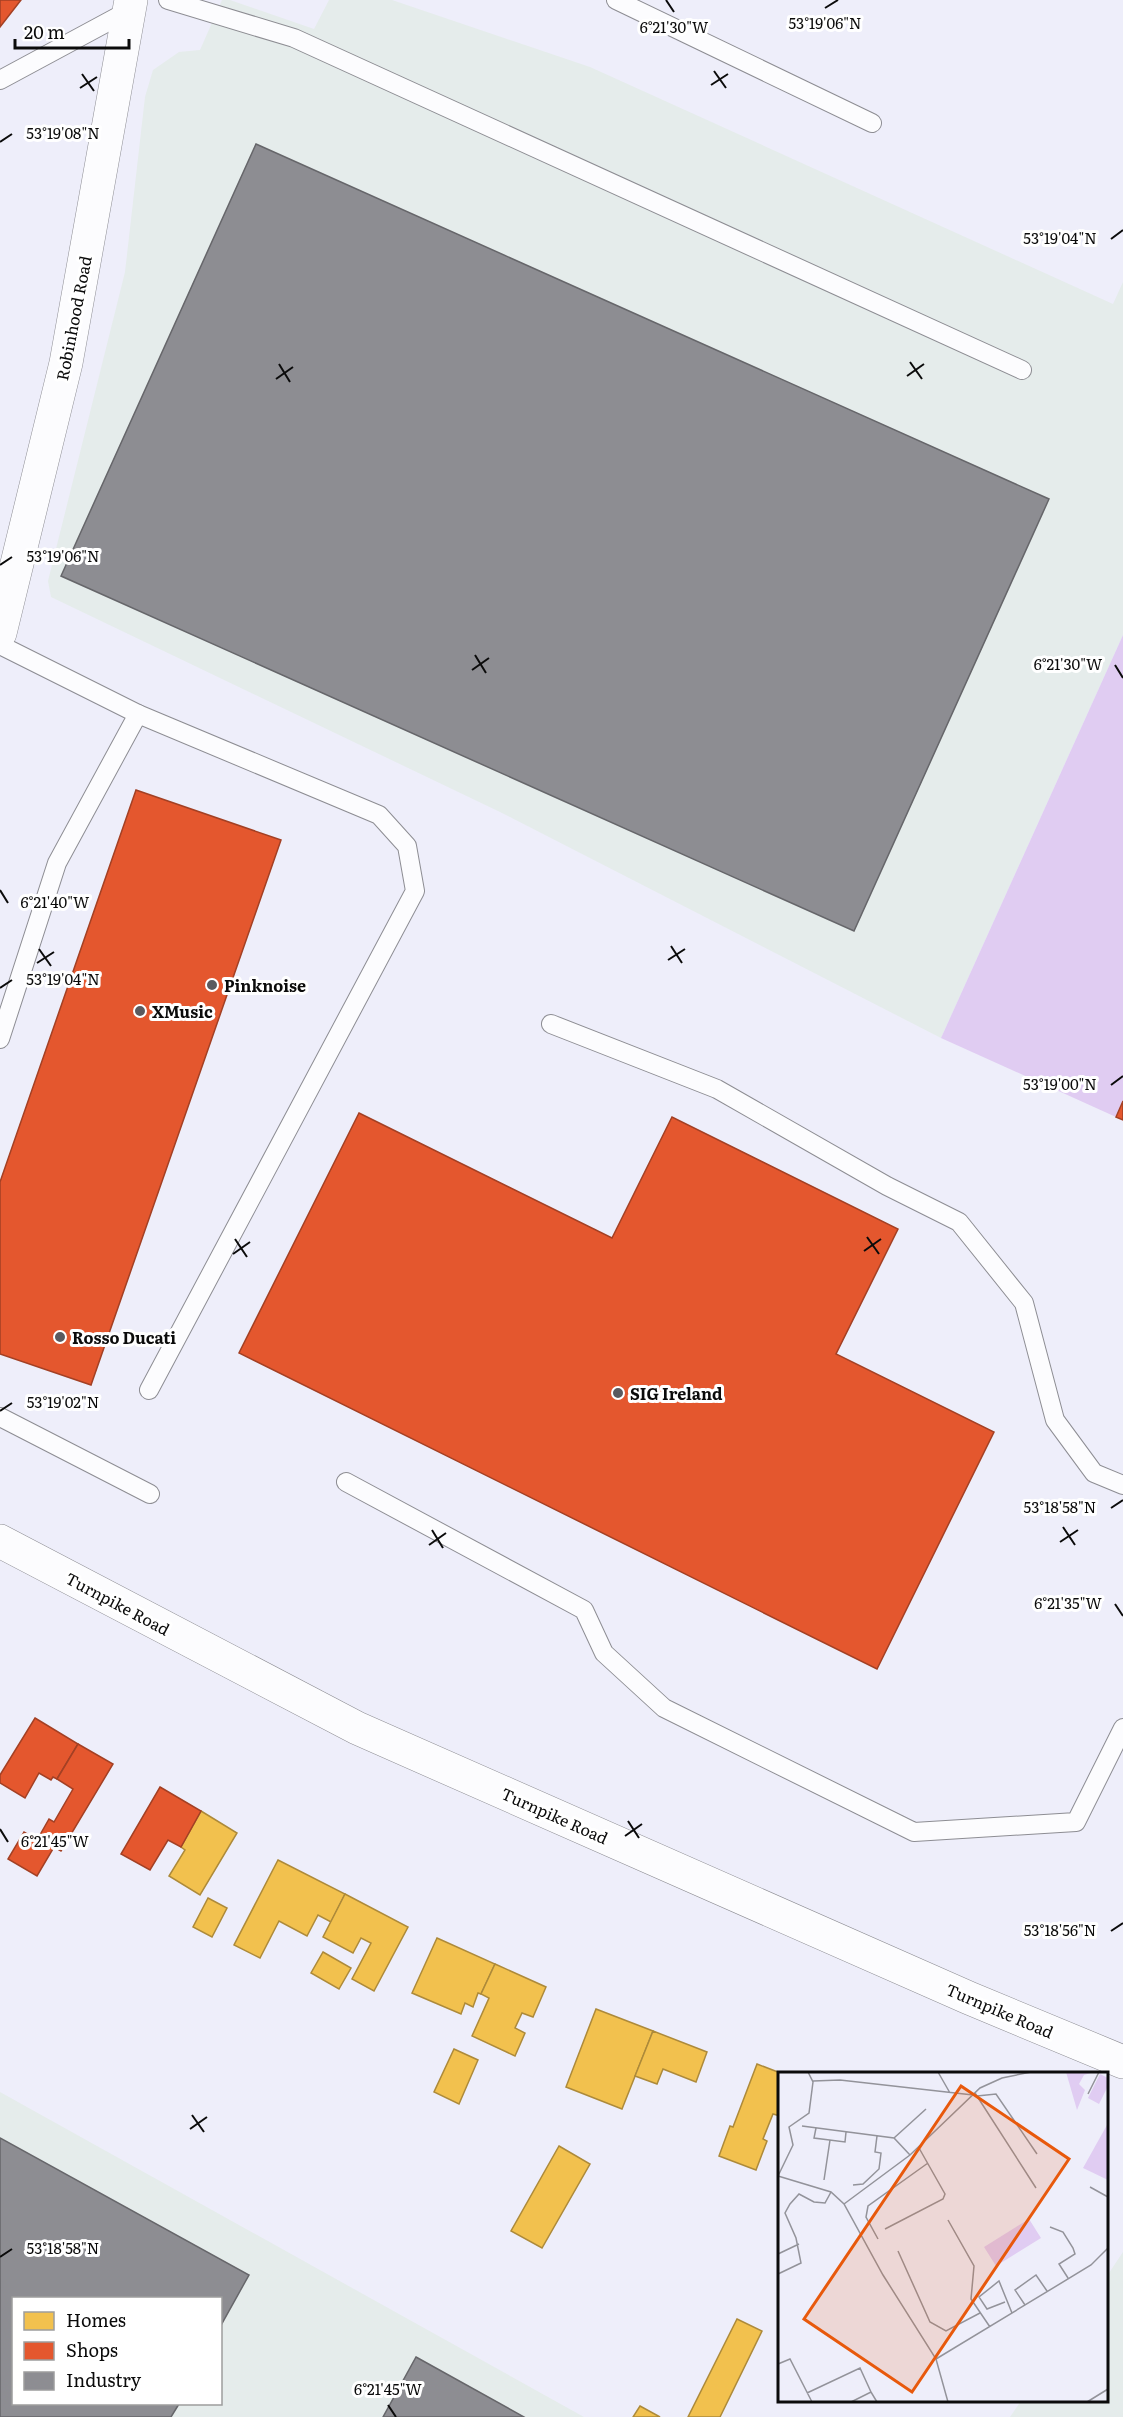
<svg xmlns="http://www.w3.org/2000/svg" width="1123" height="2417" viewBox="0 0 1123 2417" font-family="Literata,serif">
	<rect width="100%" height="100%" fill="#eeeefa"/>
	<g fill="#e5eceb" fill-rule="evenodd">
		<polygon points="222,0 230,0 314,29 329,0 392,0 590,67 1113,304 1123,282 1123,635 941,1038 500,812 51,597 48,581 125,272 145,97 153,70 179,52 200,50"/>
		<path d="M 0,2092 L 584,2417 L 0,2417 ZM 14,2298 L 220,2298 L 220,2404 L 14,2404 Z"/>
		<polygon points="1123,2252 1123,2417 1010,2417 1021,2401 1106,2400 1107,2276"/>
	</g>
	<polygon fill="#e0ccf2" points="1123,635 1123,1101 1116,1117 941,1038"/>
	<g fill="#f2c14e" stroke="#ad8a3a" stroke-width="1.5">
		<polygon points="201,1811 237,1833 200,1895 169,1876 185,1850 181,1847"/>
		<polygon points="278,1860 345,1894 331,1922 318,1915 307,1936 279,1921 260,1958 234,1945"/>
		<polygon points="345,1894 408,1927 374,1991 352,1979 371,1943 361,1938 353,1953 323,1937"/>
		<polygon points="208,1898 227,1908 212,1937 193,1927"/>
		<polygon points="437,1938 495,1964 481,1994 478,1993 473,2007 465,2003 461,2014 412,1993"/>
		<polygon points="323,1952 351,1968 339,1989 311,1973"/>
		<polygon points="495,1964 546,1987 533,2017 522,2013 515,2028 525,2033 515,2056 472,2036 489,1998 481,1994"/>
		<polygon points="596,2009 653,2031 622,2109 566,2087"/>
		<polygon points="653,2031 707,2052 696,2082 663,2069 657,2084 635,2076"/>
		<polygon points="454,2049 478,2060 459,2104 434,2092"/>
		<polygon points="757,2064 783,2074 780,2074 780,2116 773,2114 763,2139 767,2141 756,2170 719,2156 730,2126 733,2127"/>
		<polygon points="559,2146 590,2164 542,2248 511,2231"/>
		<polygon points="737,2319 762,2331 720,2417 688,2417"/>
		<polygon points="640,2406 660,2417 633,2417"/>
	</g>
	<g fill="#e4572e" stroke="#a34024" stroke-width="1.5">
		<polygon points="0,0 21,0 0,27"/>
		<polygon points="136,790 281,840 91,1385 0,1354 0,1182"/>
		<polygon points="1123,1101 1123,1120 1116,1117"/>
		<polygon points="359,1113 612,1238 672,1117 898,1229 836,1354 994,1432 877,1669 239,1353"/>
		<polygon points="35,1718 78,1744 57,1779 53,1777 51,1780 39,1773 25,1798 0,1783 0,1775"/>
		<polygon points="78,1744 113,1764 61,1851 54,1847 37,1876 8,1859 24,1832 37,1840 49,1819 54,1822 73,1789 57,1779"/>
		<polygon points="160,1787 201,1811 181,1847 168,1840 150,1870 121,1854"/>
	</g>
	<g fill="#8d8d92" stroke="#66666a" stroke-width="1.5">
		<polygon points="256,144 1049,499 854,931 61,576"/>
		<polygon points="0,2138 249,2275 220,2327 220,2298 14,2298 14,2404 179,2404 171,2417 0,2417"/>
		<polygon points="416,2357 524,2417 383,2417"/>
	</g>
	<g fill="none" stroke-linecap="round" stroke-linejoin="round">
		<g stroke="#8d8d93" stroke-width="20">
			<g id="service">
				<polyline points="168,0 294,38 1022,370"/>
				<polyline points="616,0 872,123"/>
				<polyline points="0,80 130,10"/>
				<polyline points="0,645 138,714 379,815 407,846 415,891 149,1390"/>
				<polyline points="551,1024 717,1089 887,1186 959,1222 1024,1303 1055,1420 1094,1473 1123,1485"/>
				<polyline points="0,1039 57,863 138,714"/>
				<polyline points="0,1417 150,1494"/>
				<polyline points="346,1482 584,1610 604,1653 664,1708 914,1832 1076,1822 1123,1728"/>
			</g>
		</g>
		<g stroke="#8d8d93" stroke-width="34">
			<g id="tertiary">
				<polyline points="0,633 66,363 131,0"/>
				<polyline points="0,1541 357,1728 969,1998 1123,2062"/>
			</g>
		</g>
		<use href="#service" stroke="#fcfcfe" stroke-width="18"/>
		<use href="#tertiary" stroke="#fcfcfe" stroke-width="33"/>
	</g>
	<path fill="none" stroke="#0b0b0b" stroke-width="2" d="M 666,0 L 674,12M 825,8 L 838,0M 714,71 L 726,88M 82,74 L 94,91M 711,85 L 728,74M 80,88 L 97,77M 0,142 L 12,134M 1111,239 L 1123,230M 910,362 L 922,379M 279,364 L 290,382M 907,376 L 924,364M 276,379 L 293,367M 0,565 L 12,557M 475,655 L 486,673M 1115,665 L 1123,678M 472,670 L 489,658M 0,890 L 8,903M 671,946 L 682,963M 39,949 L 51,966M 668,960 L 685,949M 37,963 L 54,952M 0,988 L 12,980M 1111,1085 L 1123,1076M 867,1237 L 879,1254M 235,1239 L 247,1257M 864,1251 L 881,1239M 233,1254 L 250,1242M 0,1411 L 12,1403M 1111,1508 L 1123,1500M 1063,1527 L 1075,1545M 432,1530 L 443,1548M 1060,1542 L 1078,1530M 429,1545 L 446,1533M 1115,1604 L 1123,1616M 628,1821 L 639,1838M 0,1829 L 8,1842M 625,1836 L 642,1824M 1111,1931 L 1123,1923M 192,2115 L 204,2132M 190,2129 L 207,2117M 0,2257 L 12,2249M 388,2405 L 396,2417"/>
	<g fill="#5a5a5f" stroke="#fff" stroke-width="2">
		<circle cx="212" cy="985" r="6"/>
		<circle cx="140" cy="1011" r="6"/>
		<circle cx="60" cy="1337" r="6"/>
		<circle cx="618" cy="1393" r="6"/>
	</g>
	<g text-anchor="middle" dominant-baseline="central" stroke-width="6" stroke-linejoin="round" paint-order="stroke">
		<g font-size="16" fill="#0b0b0b" stroke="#fff">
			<text transform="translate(73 318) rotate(-79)">Robinhood Road</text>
			<text transform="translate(118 1603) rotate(28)">Turnpike Road</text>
			<text transform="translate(555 1815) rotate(24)">Turnpike Road</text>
			<text transform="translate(1000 2010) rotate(23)">Turnpike Road</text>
		</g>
		<g font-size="16" font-weight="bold" fill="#0b0b0b" stroke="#fff" text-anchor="start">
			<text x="224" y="985">Pinknoise</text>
			<text x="152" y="1011">XMusic</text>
			<text x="72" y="1337">Rosso Ducati</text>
			<text x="630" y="1393">SIG Ireland</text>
		</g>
	</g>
	<g transform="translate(778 2072)">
		<rect width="330" height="330" fill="#eeeefa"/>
		<path d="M 288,0 L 316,0 L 306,3 L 301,12 L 307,18 L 299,38 ZM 322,2 L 330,6 L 330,14 L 321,32 L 310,26 ZM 329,53 L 330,53 L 330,108 L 305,96 ZM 251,147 L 263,166 L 218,194 L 206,175 Z" fill="#e0ccf2"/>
		<path fill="none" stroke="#93939a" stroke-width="1.5" d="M 160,0 L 172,21M 35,9 L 62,8 L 195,23M 197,21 L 258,116M 310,22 L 321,0M 199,24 L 218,22 L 259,82M 24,54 L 116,66 L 132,83M 38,56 L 36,66 L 67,70 L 68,60M 116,66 L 148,37M 0,104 L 53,120 L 66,132 L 105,203 L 158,287 L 170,330M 0,104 L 15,73 L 11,55 L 31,41 L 35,10 L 30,0M 46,108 L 52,68M 75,113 L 85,112 L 101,97 L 103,81 L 97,80 L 99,64M 312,115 L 330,125M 66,132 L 132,83 L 202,16 L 224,6 L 253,0M 170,148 L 196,194 L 193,227 L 212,255M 272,155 L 285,160 L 295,176 L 297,182 L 281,192 L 290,206M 107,157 L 165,127 L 167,122 L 141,76M 100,167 L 88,145 L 90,134 L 150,91M 120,179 L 152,250 L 168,259 L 202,241M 0,182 L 21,172M 0,202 L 23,191 L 18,166 L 7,141 L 12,132 L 21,122 L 36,130 L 47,131 L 53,120M 227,230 L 209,237 L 201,225 L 221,209 L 234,241M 247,233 L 237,218 L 258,203 L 269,219M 158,287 L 313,193 L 330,176M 0,292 L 12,287 L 34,330M 29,321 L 82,296 L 93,320M 73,330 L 93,320 L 99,330M 309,330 L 330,317"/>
		<path fill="#e8590c" fill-opacity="0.15" stroke="#e8590c" stroke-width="3" d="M 183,14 L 291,87 L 134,320 L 26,247 Z"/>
		<rect width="330" height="330" fill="none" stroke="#0b0b0b" stroke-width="3"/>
	</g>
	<g font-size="15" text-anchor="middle" fill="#0b0b0b" stroke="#fff" stroke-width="6" stroke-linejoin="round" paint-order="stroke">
		<text x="825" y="29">53°19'06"N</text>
		<text x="674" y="33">6°21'30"W</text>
		<text x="63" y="139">53°19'08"N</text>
		<text x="1060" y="244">53°19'04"N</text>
		<text x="63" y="562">53°19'06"N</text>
		<text x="1068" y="670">6°21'30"W</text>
		<text x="55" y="908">6°21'40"W</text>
		<text x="63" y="985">53°19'04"N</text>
		<text x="1060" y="1090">53°19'00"N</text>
		<text x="63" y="1408">53°19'02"N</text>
		<text x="1060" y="1513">53°18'58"N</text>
		<text x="1068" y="1609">6°21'35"W</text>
		<text x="55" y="1847">6°21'45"W</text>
		<text x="1060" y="1936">53°18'56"N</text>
		<text x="63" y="2254">53°18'58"N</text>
		<text x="388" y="2395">6°21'45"W</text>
	</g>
	<rect x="12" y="2297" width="210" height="108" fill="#ffffff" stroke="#9d9d9d" stroke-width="1.5"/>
	<rect x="24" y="2312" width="30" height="18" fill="#f2c14e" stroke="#9d9d9d" stroke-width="1.5"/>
	<text x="66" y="2327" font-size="18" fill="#0b0b0b">Homes</text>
	<rect x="24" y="2342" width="30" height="18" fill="#e4572e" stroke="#9d9d9d" stroke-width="1.5"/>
	<text x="66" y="2357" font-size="18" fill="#0b0b0b">Shops</text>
	<rect x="24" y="2372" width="30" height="18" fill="#8d8d92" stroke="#9d9d9d" stroke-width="1.5"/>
	<text x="66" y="2387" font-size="18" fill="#0b0b0b">Industry</text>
	<path d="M15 39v9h114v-9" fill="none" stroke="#0b0b0b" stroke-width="3"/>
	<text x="24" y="39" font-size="18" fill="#0b0b0b" stroke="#ffffff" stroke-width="4.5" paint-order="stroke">20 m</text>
</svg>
